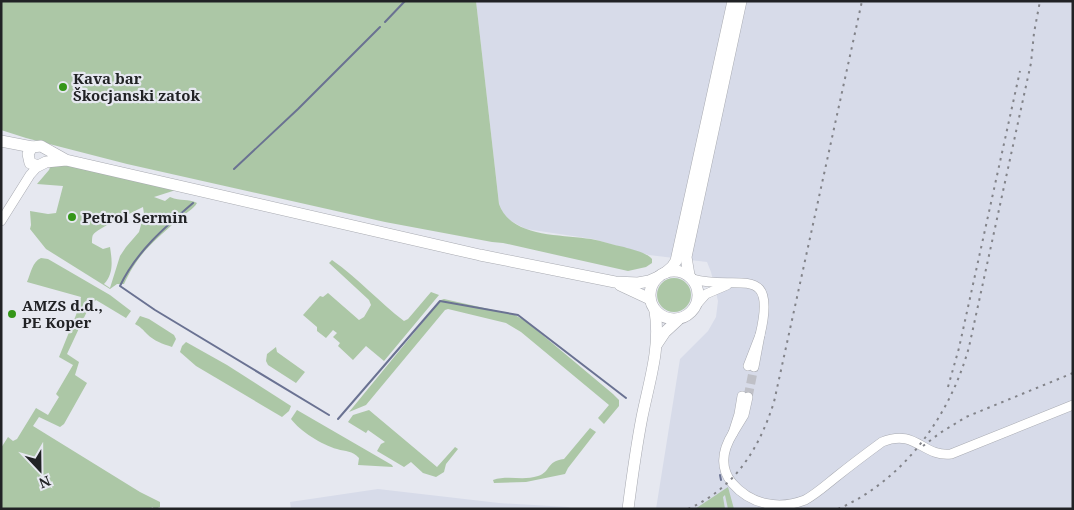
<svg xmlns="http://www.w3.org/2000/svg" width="1074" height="510" viewBox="0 0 1074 510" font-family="'Noto Serif',serif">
	<rect width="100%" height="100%" fill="#e6e8f0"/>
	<g fill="#d7dbe9">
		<polygon points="476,1 1073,1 1073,509 656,509 680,359 708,331 716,317 718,301 711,272 707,262 649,255 593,239 526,229 507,219 502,211 499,204"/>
		<polygon points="378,489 499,503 568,507 574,509 291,509 290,502"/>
	</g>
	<g fill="#acc7a6" fill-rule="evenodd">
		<path d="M 1,1 L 476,1 L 499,204 C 511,238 561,234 591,239 C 602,241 613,245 624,247 C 633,250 646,252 652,259 L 652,263 L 646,267 L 628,271 L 503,243 L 492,242 L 385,222 L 127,164 L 26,138 L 1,130 Z"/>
		<path d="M 52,162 L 179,189 L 154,197 L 165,201 L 170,197 C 181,202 188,198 197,203 C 193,210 185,213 180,218 C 154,241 139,252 124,284 L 117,284 L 110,289 L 46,249 L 30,229 L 31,225 L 30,211 L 48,214 L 56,213 L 63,186 L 37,184 L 49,170 ZM 143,207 L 144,214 L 139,232 L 126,247 L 120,256 L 110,288 L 104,284 C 114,274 112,260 110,247 L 103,249 L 92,243 C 92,241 92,236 93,235 C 97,228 134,212 143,207 Z"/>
		<path d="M 41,258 L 48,259 L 110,295 L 131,311 L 126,318 L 96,300 L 89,307 L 67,354 L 79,362 L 75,375 L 87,383 L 64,424 L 60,427 L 39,417 L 33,426 L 140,492 L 160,502 L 160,507 L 155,509 L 152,507 L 151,509 L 1,509 L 1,448 L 8,437 L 13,441 L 17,439 L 36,408 L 48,415 L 59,397 L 56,394 L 73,365 L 59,357 L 76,315 L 81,297 L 27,282 C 31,273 32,262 41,258 Z"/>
		<path d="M 332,260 C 358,278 379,302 404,321 L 408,319 L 431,292 L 439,295 L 384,361 L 366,346 L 353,360 L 338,346 L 340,343 L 333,337 L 337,333 L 333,330 L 326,338 L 317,331 L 317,327 L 303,315 L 320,296 L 323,297 L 328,293 L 359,320 L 364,317 L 371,305 L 369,300 L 329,263 Z"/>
		<circle cx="674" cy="295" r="17"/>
		<polygon points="444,299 515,315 527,322 613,394 619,400 619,406 604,424 598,418 609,405 521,332 506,323 448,309 445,310 366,405 349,412 441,300"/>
		<path d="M 140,316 L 149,319 L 174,335 L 176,339 L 172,347 C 163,344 154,341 147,334 C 143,330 141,327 135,324 Z"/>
		<polygon points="186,342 227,365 291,406 289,411 282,417 196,366 180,352 182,346"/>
		<polygon points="276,347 277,352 305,372 296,383 268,365 266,361 267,354"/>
		<path d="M 297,410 L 392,465 L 393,467 L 358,465 L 359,458 C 352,450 346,452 337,449 C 322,445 300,431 291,419 Z"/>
		<polygon points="369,410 437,467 455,447 458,449 446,464 444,472 436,477 423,473 411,462 404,467 377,451 381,444 385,442 368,430 366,433 348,422 353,415"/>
		<path d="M 590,428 L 596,432 L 568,468 L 565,474 L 526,482 L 494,483 L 493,480 C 508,475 523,481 538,476 C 551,472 546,461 564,459 Z"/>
		<polygon points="728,487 734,509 728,509 725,495 723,497 725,509 695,509"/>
	</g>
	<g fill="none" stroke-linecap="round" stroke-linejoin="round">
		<g stroke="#6a7292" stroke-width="2">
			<polyline points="385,22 405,1"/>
			<polyline points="234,169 298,109 380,27"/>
			<path d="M 193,203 C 165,227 136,252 120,286 L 155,310 L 329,415"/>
			<polyline points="338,419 440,301 518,315 626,398"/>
			<polyline points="720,475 721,480"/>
		</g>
		<polyline stroke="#bfc0c7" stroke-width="9" stroke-dasharray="9 4.5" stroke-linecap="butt" points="748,397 754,367"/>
		<g stroke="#a8aab1" stroke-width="10">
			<g id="minor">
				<polyline points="1,221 30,175 38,166"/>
				<path d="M 693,279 C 736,292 778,260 760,335"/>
				<polyline points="698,303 706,294 727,285"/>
				<polyline points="748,366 760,335 754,367"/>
				<polyline points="742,396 739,414 733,433 744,415 748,397"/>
				<path d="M 733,433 C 723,449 719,467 732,483 C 751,505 779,510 805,500 C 816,494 826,485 836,477 C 851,465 867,453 882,442 C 916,428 922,457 951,454 L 1073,405"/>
			</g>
		</g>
		<g stroke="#a8aab1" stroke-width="12">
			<g id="major">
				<polyline points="1,141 32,147"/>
				<polyline points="66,160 46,162 38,166 30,163 28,154 32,147 41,146 66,160 480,255 615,282 638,283 649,281 658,277"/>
				<circle cx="674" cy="295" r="24"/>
				<polyline points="665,273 672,267 676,261 733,1"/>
				<polyline points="689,275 686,257 741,1"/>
				<polyline points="620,285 650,299"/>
				<polyline points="657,344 665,332 678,320"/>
				<path d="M 628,509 C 632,478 636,448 642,417 C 649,382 661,347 655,311"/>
			</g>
		</g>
		<use href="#minor" stroke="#fff" stroke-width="9"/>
		<use href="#major" stroke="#fff" stroke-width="11"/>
		<g stroke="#828389" stroke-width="2" stroke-dasharray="2.5 5" stroke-linecap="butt">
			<polyline points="948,387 959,348 1020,71"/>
			<polyline points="923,446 940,433 966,417 1073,373"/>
			<path d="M 688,509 C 735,488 759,449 774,402 L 862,1"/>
			<path d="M 838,509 C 904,480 950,416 969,347 L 1031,63 L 1034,33 L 1040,1"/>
		</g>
	</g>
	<g fill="#349618" stroke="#e6e8f0" stroke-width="2">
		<circle cx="63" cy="87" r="5"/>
		<circle cx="72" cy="217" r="5"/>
		<circle cx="12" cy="314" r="5"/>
	</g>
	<g text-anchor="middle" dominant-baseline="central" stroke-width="4.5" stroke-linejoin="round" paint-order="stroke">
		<g font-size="15" font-weight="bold" fill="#212225" stroke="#e6e8f0" text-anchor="start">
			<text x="73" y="78">Kava bar<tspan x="73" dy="17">Škocjanski zatok</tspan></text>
			<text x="82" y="217">Petrol Sermin</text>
			<text x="22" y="305">AMZS d.d.,<tspan x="22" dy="17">PE Koper</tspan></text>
		</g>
	</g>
	<rect width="1074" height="510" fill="none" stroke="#212225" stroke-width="5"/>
	<g transform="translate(40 470) rotate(158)" stroke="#e6e8f0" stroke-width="4" paint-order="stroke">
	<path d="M0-4L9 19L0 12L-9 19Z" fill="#212225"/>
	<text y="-8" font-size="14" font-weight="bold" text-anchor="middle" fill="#212225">N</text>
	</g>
</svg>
